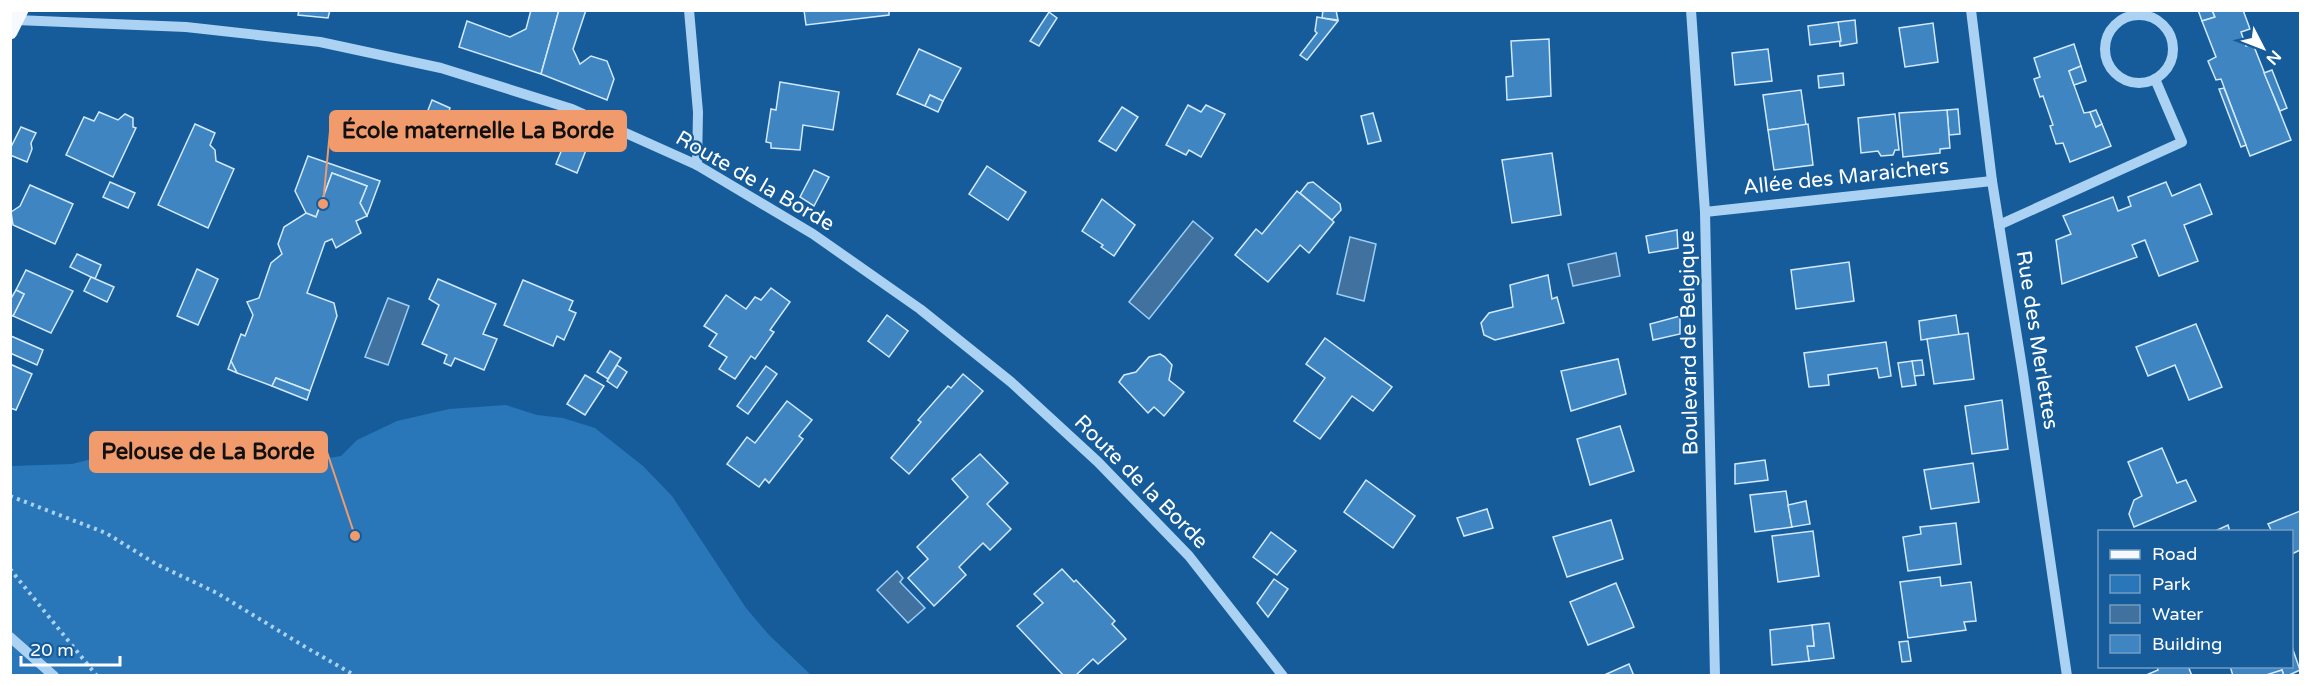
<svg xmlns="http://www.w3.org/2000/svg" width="2311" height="686" viewBox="0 0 2311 686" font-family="'Varela Round',sans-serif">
	<rect width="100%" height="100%" fill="#165c9a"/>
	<polygon fill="#2976b8" points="506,405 537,415 563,418 595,428 643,466 672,496 746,608 769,635 811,675 11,675 10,466 72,464 144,446 200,435 244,438 294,455 323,459 341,456 357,440 397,421 449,409"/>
	<g fill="#41719e" stroke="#9dcef5" stroke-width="1.5">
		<polygon points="1193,221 1213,238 1149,319 1129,302"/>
		<polygon points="1350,237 1376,244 1364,301 1337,294"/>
		<polygon points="1616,253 1620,276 1573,286 1568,264"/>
		<polygon points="388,298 409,306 388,365 365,357"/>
		<polygon points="897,571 903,578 900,582 925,608 908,623 877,590"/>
	</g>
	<g fill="#3e85c1" stroke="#d3e9fd" stroke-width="1.5">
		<polygon points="299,10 330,10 328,18 298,15"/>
		<polygon points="531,10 559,10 541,74 459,47 467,21 510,37 526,29"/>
		<polygon points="559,10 586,10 573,49 580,64 591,56 607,61 614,79 607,100 541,74"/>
		<polygon points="804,10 889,10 889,15 806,25"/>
		<polygon points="1323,10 1336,10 1338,20 1322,18"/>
		<polygon points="2198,10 2212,10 2215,17 2202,21"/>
		<polygon points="2212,10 2243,10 2250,29 2241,32 2246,46 2253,44 2291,140 2250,156 2221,79 2216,80 2208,61 2216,57 2202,21 2215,17"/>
		<polygon points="1049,12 1057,18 1039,46 1030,41"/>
		<polygon points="1317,17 1338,21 1307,60 1300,55 1317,33 1315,31"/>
		<polygon points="1855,20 1857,43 1840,46 1838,22"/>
		<polygon points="1838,22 1841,41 1810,45 1808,26"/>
		<polygon points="1933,23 1938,62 1905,67 1899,28"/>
		<polygon points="1549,39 1551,96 1507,100 1506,77 1513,76 1511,41"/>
		<polygon points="2074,44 2081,66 2069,71 2084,113 2090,112 2096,127 2102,124 2111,146 2070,162 2063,143 2056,144 2050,126 2053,125 2043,96 2040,97 2034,79 2040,77 2034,58"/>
		<polygon points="919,49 961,68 943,101 930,95 925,106 897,94"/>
		<polygon points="1768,49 1772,81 1735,85 1732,53"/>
		<polygon points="2081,66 2086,81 2074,85 2069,71"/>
		<polygon points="2272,70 2287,108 2280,111 2264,73"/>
		<polygon points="1843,73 1844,85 1819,88 1818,76"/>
		<polygon points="780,82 839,92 833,130 803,125 800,150 771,148 771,143 766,142 771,109 776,110"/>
		<polygon points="2224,88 2246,145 2241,147 2219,89"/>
		<polygon points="1801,90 1806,125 1768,130 1763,95"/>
		<polygon points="930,95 943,101 938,112 925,106"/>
		<polygon points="432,100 450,108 441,135 421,128"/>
		<polygon points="1188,105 1201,112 1206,105 1225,114 1201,157 1189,150 1186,155 1166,145"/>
		<polygon points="1122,107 1138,117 1116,151 1099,141"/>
		<polygon points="1958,109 1960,134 1949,135 1947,110"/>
		<polygon points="1947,110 1950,148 1940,149 1940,153 1903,157 1899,113"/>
		<polygon points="2096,110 2102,124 2096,127 2090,112"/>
		<polygon points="99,112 118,120 125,114 133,118 133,127 136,128 113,177 66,155 84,117 94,121"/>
		<polygon points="1373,113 1381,141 1368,144 1361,116"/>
		<polygon points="1895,114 1899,150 1895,150 1893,155 1881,156 1878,151 1861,153 1858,118"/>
		<polygon points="195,124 215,133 210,145 215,150 216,161 234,169 208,228 158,205"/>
		<polygon points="1808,124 1813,165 1774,170 1768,130"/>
		<polygon points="21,127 36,133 31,143 32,149 27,162 10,155 10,149"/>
		<polygon points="567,137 588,145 577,173 556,164"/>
		<polygon points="1552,153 1561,215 1512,223 1502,160"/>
		<polygon points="308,156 380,181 367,216 360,203 367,186 332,173 316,217 306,213 295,191"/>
		<polygon points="987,166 1026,192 1008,220 969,194"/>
		<polygon points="814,170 829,177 814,206 800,197"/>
		<polygon points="332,173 367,186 360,203 367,216 356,221 361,233 336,248 332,239 325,242 307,293 334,303 337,316 310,391 276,378 272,386 237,373 231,361 241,334 245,336 253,315 247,302 259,298 271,263 282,254 278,244 284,227 306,213 316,217"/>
		<polygon points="110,182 135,193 128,208 103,197"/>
		<polygon points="1313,182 1340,204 1341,210 1332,220 1300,193 1308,183"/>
		<polygon points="2166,182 2172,196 2200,184 2212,214 2184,225 2198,261 2159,276 2145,240 2132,245 2137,257 2062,284 2056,240 2071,234 2063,216 2113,197 2118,211 2131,206 2128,197"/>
		<polygon points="30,185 73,204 55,244 13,225 11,212 20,206"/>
		<polygon points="1297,191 1334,222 1309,253 1300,245 1268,282 1235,255 1256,229 1262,234"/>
		<polygon points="1102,199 1135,225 1114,256 1101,247 1103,245 1082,231"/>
		<polygon points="1677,230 1678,248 1649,253 1646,236"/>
		<polygon points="77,254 101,265 95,279 70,267"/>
		<polygon points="1849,262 1854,301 1796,309 1791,270"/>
		<polygon points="197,269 218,279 198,325 177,316"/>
		<polygon points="26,270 73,291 51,333 13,316 24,294 16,290"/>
		<polygon points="1548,275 1552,299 1557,297 1564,323 1495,340 1484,335 1481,323 1489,313 1513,307 1510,285"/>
		<polygon points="91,277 114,287 107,302 84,291"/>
		<polygon points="438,279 496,304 483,334 497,339 484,370 455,358 451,366 444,363 447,355 422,344 439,305 429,299"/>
		<polygon points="523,280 573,301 569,310 576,313 564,340 557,336 553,346 504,325"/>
		<polygon points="771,288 790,302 770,330 774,332 755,359 751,356 735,379 719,369 727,357 709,346 717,334 704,326 726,295 746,309 755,297 761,300"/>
		<polygon points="16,290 24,294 13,316 10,314 10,300"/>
		<polygon points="887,315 908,331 889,357 868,341"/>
		<polygon points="1956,315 1959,335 1921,340 1919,321"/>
		<polygon points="1680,316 1680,334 1653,340 1650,324"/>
		<polygon points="2196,324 2222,387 2189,400 2175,365 2148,376 2136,347"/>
		<polygon points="1968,333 1974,379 1934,384 1927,339"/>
		<polygon points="11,336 43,350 37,365 10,353"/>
		<polygon points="1325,338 1392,387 1373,411 1352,396 1320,439 1294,421 1325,378 1306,364"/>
		<polygon points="1886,342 1891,376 1879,378 1877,368 1828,375 1829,385 1809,387 1804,353"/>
		<polygon points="610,351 621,358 608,379 597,372"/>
		<polygon points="1160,354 1165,357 1172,365 1169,380 1184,392 1164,416 1154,407 1148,413 1119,382 1124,375 1136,372 1149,357"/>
		<polygon points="1618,359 1626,394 1571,411 1561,371"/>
		<polygon points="1922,360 1924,375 1914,376 1912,361"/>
		<polygon points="231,361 237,373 228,369"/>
		<polygon points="1912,361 1916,385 1902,387 1898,363"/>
		<polygon points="10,364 32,374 16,410 10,408"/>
		<polygon points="617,365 627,372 617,388 607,381"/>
		<polygon points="766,366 777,374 748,414 737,406"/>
		<polygon points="963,374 983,391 909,474 891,458 921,422 918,420 948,386 951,388"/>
		<polygon points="585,375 604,386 585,415 567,404"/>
		<polygon points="276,378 310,391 307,400 272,386"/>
		<polygon points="2002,400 2008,449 1972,454 1965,406"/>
		<polygon points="787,401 812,420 799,436 803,439 769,483 765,479 759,487 727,464 747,437 755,443"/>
		<polygon points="1620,426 1634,471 1590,485 1577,439"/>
		<polygon points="2162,448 2177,483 2186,480 2196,501 2134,527 2129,514 2134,500 2142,496 2128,462"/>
		<polygon points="980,454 1008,483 987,504 1011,529 990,550 983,543 959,567 966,575 934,606 908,578 928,559 917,547 968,497 952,479"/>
		<polygon points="1765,460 1768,480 1735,484 1735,464"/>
		<polygon points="1973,463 1979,502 1931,509 1924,470"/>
		<polygon points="1366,480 1415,516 1393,548 1344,512"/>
		<polygon points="1786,491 1792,527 1755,532 1750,495"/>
		<polygon points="1806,501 1810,524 1792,527 1788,505"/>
		<polygon points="1487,509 1493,528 1464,536 1457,518"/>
		<polygon points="2300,511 2300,550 2292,554 2292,532 2272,532 2268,524"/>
		<polygon points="1611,520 1623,559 1567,577 1553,537"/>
		<polygon points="1956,523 1961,564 1908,571 1903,537 1921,534 1920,527"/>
		<polygon points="2228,525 2230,532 2213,532"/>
		<polygon points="1813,531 1819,576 1778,582 1772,536"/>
		<polygon points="1271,532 1296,551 1277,575 1253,557"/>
		<polygon points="1062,569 1074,582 1076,580 1115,621 1112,624 1126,639 1098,664 1093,659 1075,676 1064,676 1017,626 1043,603 1034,594"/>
		<polygon points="1940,577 1941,586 1971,582 1976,621 1964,622 1966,630 1908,638 1900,582"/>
		<polygon points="1274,579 1288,589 1268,617 1257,603"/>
		<polygon points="1616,583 1634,627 1588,645 1570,602"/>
		<polygon points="1829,623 1834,658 1809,661 1807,646 1814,646 1812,625"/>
		<polygon points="1812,625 1814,646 1807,646 1809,661 1772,665 1770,630"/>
		<polygon points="1908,641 1911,661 1902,662 1899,642"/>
		<polygon points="2292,647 2300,670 2287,676 2284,676 2282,670 2267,676 2233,676 2230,666 2292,666"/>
		<polygon points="1629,664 1634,676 1602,676"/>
		<polygon points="2157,666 2188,666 2192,676 2144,676 2158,670"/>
		<polygon points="2282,670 2284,676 2266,675"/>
	</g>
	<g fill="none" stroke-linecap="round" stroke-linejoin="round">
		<g stroke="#abd2f2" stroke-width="4" stroke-dasharray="3 4.5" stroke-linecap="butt">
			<polyline points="10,496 106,533 156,564 217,593 307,648 356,676"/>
			<polyline points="10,569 97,676"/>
		</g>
		<g stroke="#abd2f2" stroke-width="10">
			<polyline points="689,10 698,112 697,165"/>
			<polyline points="1691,10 1705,212 1715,676"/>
			<polyline points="1971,10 1992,181 2023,374 2067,676"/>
			<circle cx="2139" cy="49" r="34"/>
			<polyline points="16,20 186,27 320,42 441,68 572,109 697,165 813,234 920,309 1011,382 1098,462 1189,556 1283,676"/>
			<polyline points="1705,212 1992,181"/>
			<polyline points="1999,225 2182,142 2155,79"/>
			<polyline points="10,637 54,676"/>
		</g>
		<polyline stroke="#f6faff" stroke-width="15" points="10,32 21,10"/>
	</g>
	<g text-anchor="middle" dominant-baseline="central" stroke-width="4.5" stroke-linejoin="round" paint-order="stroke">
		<g font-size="21" fill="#fff" stroke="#165c9a">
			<text transform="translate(1846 177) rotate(-6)">Allée des Maraichers</text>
			<text transform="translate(755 181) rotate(30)">Route de la Borde</text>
			<text transform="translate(2037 340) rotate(81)">Rue des Merlettes</text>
			<text transform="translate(1689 343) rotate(-91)">Boulevard de Belgique</text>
			<text transform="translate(1141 482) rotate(45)">Route de la Borde</text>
		</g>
	</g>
	<path fill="none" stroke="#f19b6d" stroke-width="2" d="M323 204L330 131M355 536L327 452"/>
	<g fill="#f19b6d" stroke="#165c9a" stroke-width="2">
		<circle cx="323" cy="204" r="6"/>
		<circle cx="355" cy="536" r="6"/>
	</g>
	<g fill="#f19b6d" stroke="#f19b6d" stroke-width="2">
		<rect x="330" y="111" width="296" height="40" rx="6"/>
		<rect x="90" y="432" width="237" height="40" rx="6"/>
	</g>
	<g font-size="22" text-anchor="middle" font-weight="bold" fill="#111">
		<text x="478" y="138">École maternelle La Borde</text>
		<text x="208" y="459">Pelouse de La Borde</text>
	</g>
	<rect width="2311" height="686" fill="none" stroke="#ffffff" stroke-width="24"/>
	<rect x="2098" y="530" width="195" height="138" fill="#165c9a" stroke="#739dc2" stroke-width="1.5"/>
	<rect x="2110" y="550" width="30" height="9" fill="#f6faff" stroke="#739dc2" stroke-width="1.5"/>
	<text x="2152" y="560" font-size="18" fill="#ffffff">Road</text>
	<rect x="2110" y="575" width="30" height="18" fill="#2976b8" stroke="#739dc2" stroke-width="1.5"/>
	<text x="2152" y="590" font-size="18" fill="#ffffff">Park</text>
	<rect x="2110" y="605" width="30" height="18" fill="#41719e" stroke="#739dc2" stroke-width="1.5"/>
	<text x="2152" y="620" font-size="18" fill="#ffffff">Water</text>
	<rect x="2110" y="635" width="30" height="18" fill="#3e85c1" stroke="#739dc2" stroke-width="1.5"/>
	<text x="2152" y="650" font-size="18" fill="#ffffff">Building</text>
	<g transform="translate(2263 48) rotate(132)" stroke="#165c9a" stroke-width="4.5" paint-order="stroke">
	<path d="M0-4.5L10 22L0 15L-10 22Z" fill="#ffffff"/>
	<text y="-9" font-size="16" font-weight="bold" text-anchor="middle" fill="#ffffff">N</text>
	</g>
	<path d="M21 656v9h99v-9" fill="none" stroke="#ffffff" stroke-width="3"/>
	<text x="30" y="656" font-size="18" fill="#ffffff" stroke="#165c9a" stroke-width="4.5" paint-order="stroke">20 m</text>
</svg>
